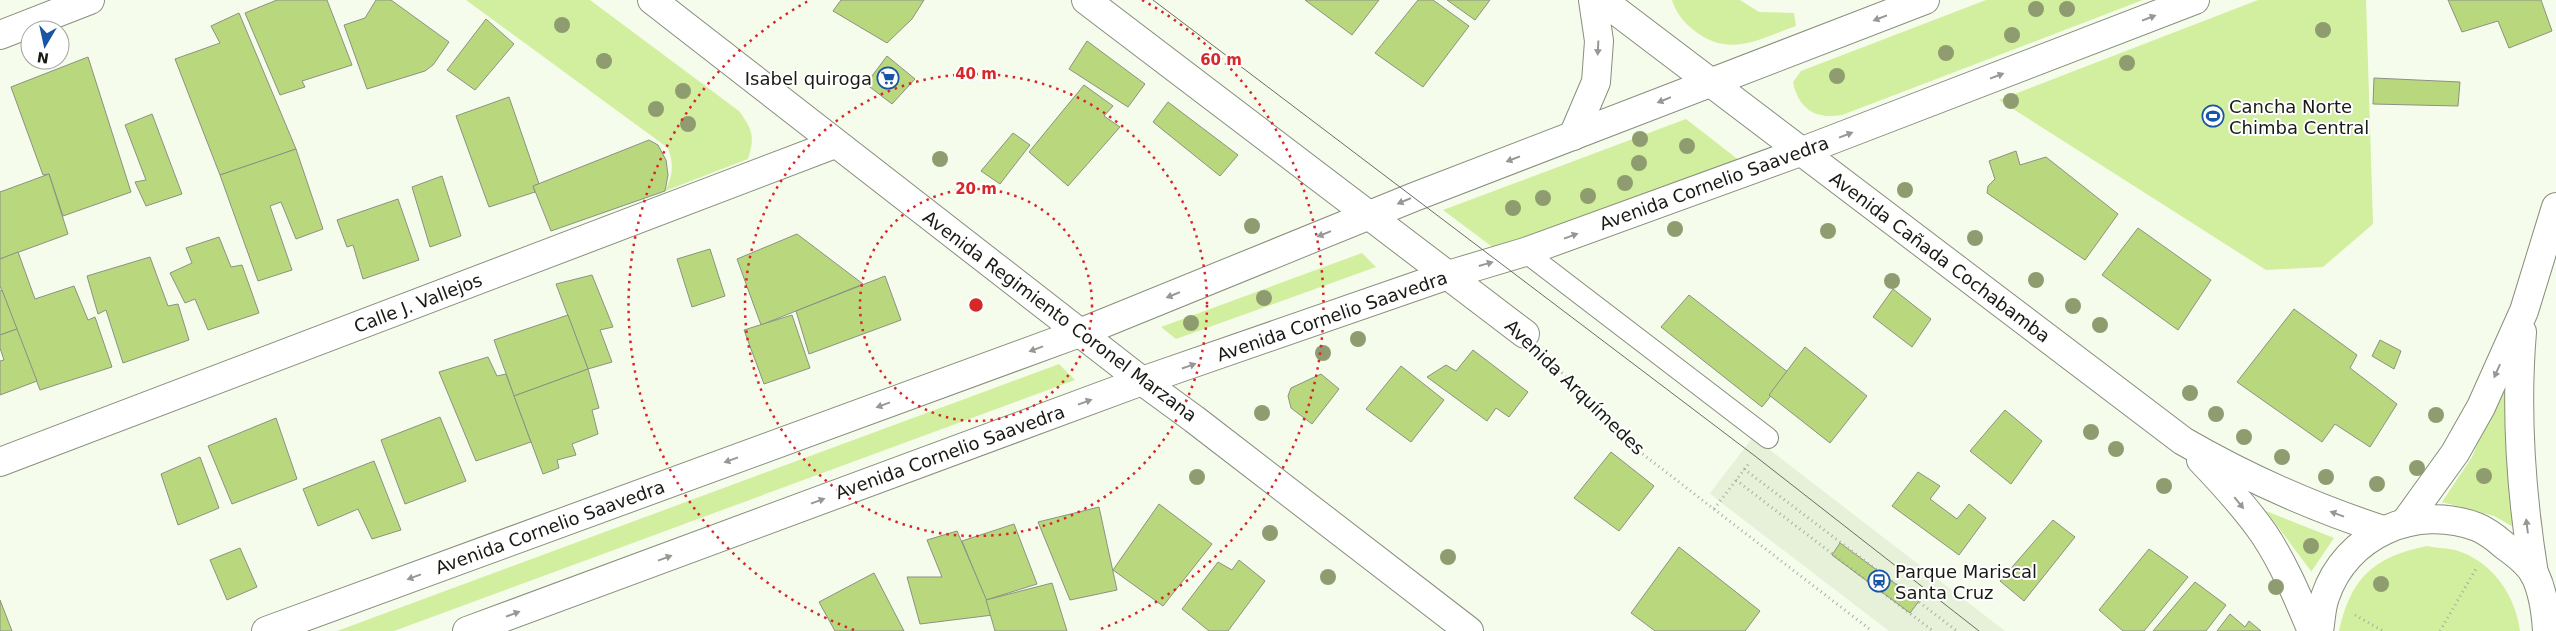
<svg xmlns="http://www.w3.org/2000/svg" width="2556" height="631" viewBox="0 0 2556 631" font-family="'DejaVu Sans',sans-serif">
	<rect width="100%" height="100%" fill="#f5fceb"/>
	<polygon fill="#e7f0d8" points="1753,437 2005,631 1889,631 1719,501 1710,493"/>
	<g fill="#d2ef9f">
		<path d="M 466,0 L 590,0 L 739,111 C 753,130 755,137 748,159 L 665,191 C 673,174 674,165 668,148 Z"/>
		<path d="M 1672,0 L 1740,0 L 1759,12 L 1794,13 L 1796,26 C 1756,40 1728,59 1691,28 C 1683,21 1675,11 1672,0 Z"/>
		<path d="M 1986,0 L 2143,0 L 1842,115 C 1815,120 1798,108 1793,82 L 1801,71 Z"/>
		<polygon points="2258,0 2366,0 2373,224 2323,267 2266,270 1999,100"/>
		<polygon points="1686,119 1740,161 1499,252 1443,210"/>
		<polygon points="1362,253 1376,267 1176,339 1161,327"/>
		<polygon points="1059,364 1075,380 394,631 337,631"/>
		<polygon points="2507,372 2508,474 2515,528 2494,516 2442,502 2472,457"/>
		<polygon points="2266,511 2334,538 2311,572 2311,571"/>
		<path d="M 2427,546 C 2436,548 2446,548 2455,550 C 2492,561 2515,594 2520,631 L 2339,631 C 2351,577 2374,557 2427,546 Z"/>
	</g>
	<g fill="#b9d87e" stroke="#8b9282">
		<polygon points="277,0 327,0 352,65 302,81 305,87 280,95 245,13"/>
		<polygon points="376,0 391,0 449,42 433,65 425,71 367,89 344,25 365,18"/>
		<polygon points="841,0 924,0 912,19 887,43 833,11"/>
		<polygon points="1305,0 1379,0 1352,35"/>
		<polygon points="1418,0 1433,0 1469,26 1423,87 1375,53"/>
		<polygon points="1447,0 1490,0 1475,20"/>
		<polygon points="2448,0 2541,0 2552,31 2509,48 2498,21 2462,32"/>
		<polygon points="239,13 296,149 220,175 175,59 220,43 211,26"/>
		<polygon points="486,19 514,44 475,90 447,70"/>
		<polygon points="1087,41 1145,84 1128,107 1069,69"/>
		<polygon points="887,56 915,79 892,104 866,84"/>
		<polygon points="88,57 131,192 63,216 49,174 43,175 11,87"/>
		<polygon points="2374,78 2460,82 2458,106 2373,104"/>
		<polygon points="1084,85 1113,106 1104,116 1120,127 1068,186 1029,152"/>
		<polygon points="509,97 539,184 533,186 535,192 489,207 456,116"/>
		<polygon points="1168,102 1238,155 1220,176 1153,122"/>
		<polygon points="152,114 182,194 146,206 135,182 146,180 125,125"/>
		<polygon points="1013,133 1030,145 1000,184 981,171"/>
		<polygon points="649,140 658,145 666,160 668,175 665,191 551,231 533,186"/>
		<polygon points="296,149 323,229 296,239 281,202 270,206 292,270 258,281 220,175"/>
		<polygon points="2016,151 2020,165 2046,157 2118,214 2085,260 1987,193 1988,186 1995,179 1989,161"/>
		<polygon points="49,174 68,234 0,259 0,192"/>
		<polygon points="442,176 461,236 430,247 412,187"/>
		<polygon points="398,199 419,260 363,279 353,245 347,247 337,220"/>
		<polygon points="2138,228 2211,280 2178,330 2102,275"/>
		<polygon points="797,234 863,284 761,325 737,259"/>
		<polygon points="219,237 231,267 242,265 259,313 208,330 195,299 185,303 170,273 192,263 186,248"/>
		<polygon points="710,249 725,296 692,307 677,259"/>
		<polygon points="18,252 35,299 74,286 88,320 95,317 112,367 40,390 0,286 0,259"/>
		<polygon points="150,257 168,306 178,304 189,340 123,363 106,310 98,314 87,276"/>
		<polygon points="592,275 613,327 600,330 612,362 588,369 556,284"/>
		<polygon points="885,276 901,320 809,354 796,311"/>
		<polygon points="1893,289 1931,319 1912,347 1873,317"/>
		<polygon points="2,290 17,329 0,335 0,291"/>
		<polygon points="1689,295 1789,373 1762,407 1661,327"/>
		<polygon points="2294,309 2357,355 2350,368 2397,404 2370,447 2335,424 2322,442 2237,382"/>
		<polygon points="568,315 588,369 514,396 494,340"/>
		<polygon points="792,315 810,368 764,384 744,330"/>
		<polygon points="17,329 37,381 0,395 0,361 4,360 0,348 0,335"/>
		<polygon points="2380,340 2401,351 2394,369 2372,356"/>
		<polygon points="1805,347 1867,396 1830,443 1769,395"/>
		<polygon points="1473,350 1528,392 1509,417 1496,408 1487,421 1427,377 1446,365 1456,371"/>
		<polygon points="488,357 497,376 506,374 531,442 476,461 439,372"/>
		<polygon points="1401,366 1444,400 1411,442 1366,409"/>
		<polygon points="588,369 599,408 592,410 598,434 572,444 576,455 557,460 559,468 543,474 514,396"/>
		<polygon points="1321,374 1339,389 1312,424 1291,408 1288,396 1291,388"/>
		<polygon points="2005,410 2042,441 2011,484 1970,451"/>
		<polygon points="440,417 466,481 405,504 381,440"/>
		<polygon points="276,418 297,479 232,504 208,446"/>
		<polygon points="1611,452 1654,486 1619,531 1574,498"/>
		<polygon points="200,457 219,508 178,525 161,474"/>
		<polygon points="374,461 401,530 372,539 358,509 318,526 303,489"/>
		<polygon points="1918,472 1940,486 1930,499 1957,519 1969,504 1986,518 1959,555 1892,506"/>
		<polygon points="1159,504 1212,544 1163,606 1113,570"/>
		<polygon points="1099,507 1117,590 1070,600 1038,522"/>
		<polygon points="2053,520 2075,537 2024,601 2000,581"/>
		<polygon points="1014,524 1037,584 986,600 962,541"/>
		<polygon points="957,531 993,615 920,624 907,577 942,577 927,540"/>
		<polygon points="1840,543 1919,601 1910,613 1832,555"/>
		<polygon points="1679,547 1760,611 1745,631 1655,631 1631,613"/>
		<polygon points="240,548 257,587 227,600 210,560"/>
		<polygon points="2149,549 2188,577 2144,631 2123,631 2099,610"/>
		<polygon points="1239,560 1265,581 1228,631 1209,631 1182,609 1218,562 1232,570"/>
		<polygon points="874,573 904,631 835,631 819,602"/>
		<polygon points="2195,582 2226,605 2206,631 2153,631"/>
		<polygon points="1052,583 1067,631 995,631 986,600"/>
		<polygon points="0,600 12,631 0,631"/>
		<polygon points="2230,614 2245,627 2249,621 2261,631 2217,631"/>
	</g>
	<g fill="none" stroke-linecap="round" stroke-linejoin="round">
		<g stroke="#888e7e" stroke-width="22">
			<polyline id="lane" points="1525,252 1768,438"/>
		</g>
		<g stroke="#888e7e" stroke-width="30">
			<g id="street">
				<polyline points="652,0 1142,381 1194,419 1469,631"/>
				<polyline points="1086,0 1525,334"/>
				<path d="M 1602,0 L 2183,441 C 2247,478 2312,507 2383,530"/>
				<polyline points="0,35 90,0"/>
				<path d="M 2522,332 C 2515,414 2521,493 2534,574"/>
				<path d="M 2201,460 C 2223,483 2246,508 2264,534 C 2284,564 2298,598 2312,631"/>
				<polyline points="0,462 835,144"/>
				<polyline points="2406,521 2455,453 2481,407 2524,311 2556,207"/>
				<path d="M 2319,631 C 2321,620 2321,608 2325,597 C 2346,534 2416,504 2477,527 C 2487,531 2497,539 2505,546 C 2515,553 2529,564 2535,575 C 2543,592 2546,613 2547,631"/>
			</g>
		</g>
		<g stroke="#888e7e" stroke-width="30">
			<g id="secondary">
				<polyline points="1573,136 1596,82 1599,41 1593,0"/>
				<polyline points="266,631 1082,332 1414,197 1925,0"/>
				<polyline points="467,631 1142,381 1448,275 1525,252 1800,152 2195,0"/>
			</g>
		</g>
		<g stroke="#a8ada0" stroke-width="3" stroke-dasharray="1 4" stroke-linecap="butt">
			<polyline points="1548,358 1627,442 1872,631"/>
			<polyline points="1744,469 1957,631"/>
			<polyline points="1736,480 1933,631"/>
			<polyline points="1714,509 1750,462"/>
			<polyline points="2355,615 2383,631"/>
			<polyline points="2440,631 2477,567"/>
		</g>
		<use href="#lane" stroke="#fff" stroke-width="20"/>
		<use href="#street" stroke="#fff" stroke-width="28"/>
		<use href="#secondary" stroke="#fff" stroke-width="28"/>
		<polyline stroke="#6a6e64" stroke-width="1" points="1153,0 1755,456 1979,631"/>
	</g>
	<g fill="#8f9c70">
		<circle cx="2036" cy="9" r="8"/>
		<circle cx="2067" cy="9" r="8"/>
		<circle cx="562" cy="25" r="8"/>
		<circle cx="2323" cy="30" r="8"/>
		<circle cx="2012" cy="35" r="8"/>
		<circle cx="1946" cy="53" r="8"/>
		<circle cx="604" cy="61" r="8"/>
		<circle cx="2127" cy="63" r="8"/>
		<circle cx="1837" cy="76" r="8"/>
		<circle cx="683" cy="91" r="8"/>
		<circle cx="2011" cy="101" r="8"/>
		<circle cx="656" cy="109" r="8"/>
		<circle cx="688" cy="124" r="8"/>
		<circle cx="1640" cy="139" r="8"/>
		<circle cx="1687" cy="146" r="8"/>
		<circle cx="940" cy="159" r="8"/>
		<circle cx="1639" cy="163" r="8"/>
		<circle cx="1625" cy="183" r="8"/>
		<circle cx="1905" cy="190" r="8"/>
		<circle cx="1588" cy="196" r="8"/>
		<circle cx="1543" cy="198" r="8"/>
		<circle cx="1513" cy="208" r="8"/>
		<circle cx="1252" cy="226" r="8"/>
		<circle cx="1675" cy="229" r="8"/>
		<circle cx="1828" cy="231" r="8"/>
		<circle cx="1975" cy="238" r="8"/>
		<circle cx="2036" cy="280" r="8"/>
		<circle cx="1892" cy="281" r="8"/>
		<circle cx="1264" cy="298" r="8"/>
		<circle cx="2073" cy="306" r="8"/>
		<circle cx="1191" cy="323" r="8"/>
		<circle cx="2100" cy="325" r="8"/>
		<circle cx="1358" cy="339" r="8"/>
		<circle cx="1323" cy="353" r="8"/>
		<circle cx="2190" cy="393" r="8"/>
		<circle cx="1262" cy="413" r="8"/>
		<circle cx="2216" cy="414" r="8"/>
		<circle cx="2436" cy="415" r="8"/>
		<circle cx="2091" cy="432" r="8"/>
		<circle cx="2244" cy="437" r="8"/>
		<circle cx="2116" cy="449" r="8"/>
		<circle cx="2282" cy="457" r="8"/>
		<circle cx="2417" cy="468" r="8"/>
		<circle cx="2484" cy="476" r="8"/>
		<circle cx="1197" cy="477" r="8"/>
		<circle cx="2326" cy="477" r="8"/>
		<circle cx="2377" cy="484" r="8"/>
		<circle cx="2164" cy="486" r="8"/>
		<circle cx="1270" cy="533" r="8"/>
		<circle cx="2311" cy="546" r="8"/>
		<circle cx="1448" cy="557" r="8"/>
		<circle cx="1328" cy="577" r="8"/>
		<circle cx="2381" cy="584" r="8"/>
		<circle cx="2276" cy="587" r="8"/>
	</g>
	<defs><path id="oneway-solid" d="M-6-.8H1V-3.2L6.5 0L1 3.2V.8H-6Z" transform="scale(1.25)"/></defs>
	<g fill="#979895">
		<use href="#oneway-solid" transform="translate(1880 18) rotate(159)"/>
		<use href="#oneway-solid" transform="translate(2149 18) rotate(-21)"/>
		<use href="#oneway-solid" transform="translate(1598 48) rotate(93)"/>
		<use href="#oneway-solid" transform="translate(1997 76) rotate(-21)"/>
		<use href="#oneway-solid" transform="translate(1664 100) rotate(158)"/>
		<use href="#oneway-solid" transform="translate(1846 135) rotate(-21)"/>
		<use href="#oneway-solid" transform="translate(1513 159) rotate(159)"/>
		<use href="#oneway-solid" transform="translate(1404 201) rotate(157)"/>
		<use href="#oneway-solid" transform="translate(1324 234) rotate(158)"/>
		<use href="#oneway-solid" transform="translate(1571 236) rotate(-20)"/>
		<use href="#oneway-solid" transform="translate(1486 264) rotate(-16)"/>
		<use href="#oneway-solid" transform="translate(1173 295) rotate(158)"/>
		<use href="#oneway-solid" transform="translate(1036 349) rotate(160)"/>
		<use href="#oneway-solid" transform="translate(1189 366) rotate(-19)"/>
		<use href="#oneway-solid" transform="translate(2497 371) rotate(114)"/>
		<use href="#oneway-solid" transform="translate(1085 402) rotate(-20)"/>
		<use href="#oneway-solid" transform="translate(883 405) rotate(160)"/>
		<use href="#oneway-solid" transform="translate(731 460) rotate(160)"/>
		<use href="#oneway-solid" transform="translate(818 501) rotate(-20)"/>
		<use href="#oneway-solid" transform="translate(2239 503) rotate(51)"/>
		<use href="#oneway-solid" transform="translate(2337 514) rotate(-160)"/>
		<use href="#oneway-solid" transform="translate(2527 526) rotate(-97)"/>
		<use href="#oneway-solid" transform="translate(665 558) rotate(-20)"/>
		<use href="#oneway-solid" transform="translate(414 577) rotate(160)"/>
		<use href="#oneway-solid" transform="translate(513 614) rotate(-20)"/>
	</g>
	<g fill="none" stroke="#d62828" stroke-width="2.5" stroke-dasharray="2.5 5">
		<circle cx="976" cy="305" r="116"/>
		<circle cx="976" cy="305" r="231"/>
		<path d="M854 630A347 347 0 0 1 810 0M1142 0A347 347 0 0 1 1098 630"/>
	</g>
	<defs>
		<g id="supermarket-ring" transform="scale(1.125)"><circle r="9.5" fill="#fff" stroke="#1855a6" stroke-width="1.5"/><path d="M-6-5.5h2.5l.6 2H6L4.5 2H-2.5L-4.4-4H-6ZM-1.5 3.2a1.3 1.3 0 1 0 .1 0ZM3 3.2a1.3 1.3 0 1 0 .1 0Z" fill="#1855a6"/></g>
		<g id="stadium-ring" transform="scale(1.125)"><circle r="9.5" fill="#fff" stroke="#1855a6" stroke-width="1.5"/><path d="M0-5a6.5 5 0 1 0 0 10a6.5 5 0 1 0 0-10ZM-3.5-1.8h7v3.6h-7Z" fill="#1855a6"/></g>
		<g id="station-ring" transform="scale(1.125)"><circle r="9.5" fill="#fff" stroke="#1855a6" stroke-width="1.5"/><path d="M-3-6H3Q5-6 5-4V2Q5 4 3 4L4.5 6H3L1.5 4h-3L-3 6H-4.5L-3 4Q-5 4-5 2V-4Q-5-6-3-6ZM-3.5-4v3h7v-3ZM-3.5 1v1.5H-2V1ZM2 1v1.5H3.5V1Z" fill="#1855a6"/></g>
	</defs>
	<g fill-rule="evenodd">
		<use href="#supermarket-ring" x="888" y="78"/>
		<use href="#stadium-ring" x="2213" y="116"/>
		<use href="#station-ring" x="1879" y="581"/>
	</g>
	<g text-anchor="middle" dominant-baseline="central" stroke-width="4" stroke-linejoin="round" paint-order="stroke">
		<g font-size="18" fill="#181a14" stroke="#fff" text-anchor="start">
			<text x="872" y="78" text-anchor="end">Isabel quiroga</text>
			<text x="2229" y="106">Cancha Norte<tspan x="2229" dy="21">Chimba Central</tspan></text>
			<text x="1895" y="571">Parque Mariscal<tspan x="1895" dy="21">Santa Cruz</tspan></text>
		</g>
		<g font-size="18" fill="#181a14" stroke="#fff">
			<text transform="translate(1714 183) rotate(-20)">Avenida Cornelio Saavedra</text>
			<text transform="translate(1940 257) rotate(37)">Avenida Cañada Cochabamba</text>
			<text transform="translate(418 303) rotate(-21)">Calle J. Vallejos</text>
			<text transform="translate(1060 316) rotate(37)">Avenida Regimiento Coronel Marzana</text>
			<text transform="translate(1332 316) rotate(-19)">Avenida Cornelio Saavedra</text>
			<text transform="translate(1575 387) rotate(44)">Avenida Arquímedes</text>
			<text transform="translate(950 452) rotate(-20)">Avenida Cornelio Saavedra</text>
			<text transform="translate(550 527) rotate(-20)">Avenida Cornelio Saavedra</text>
		</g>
	</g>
	<circle cx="976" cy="305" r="8" fill="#d62828" stroke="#fff" stroke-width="2.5"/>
	<g font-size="15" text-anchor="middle" font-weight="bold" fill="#d62828" stroke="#fff" stroke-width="4" stroke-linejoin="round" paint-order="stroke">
		<text x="1221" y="65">60 m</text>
		<text x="976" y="79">40 m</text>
		<text x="976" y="194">20 m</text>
	</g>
	<g transform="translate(45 45) rotate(189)"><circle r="24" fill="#ffffff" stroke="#a3a3a1"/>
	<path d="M0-4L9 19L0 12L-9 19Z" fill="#1855a6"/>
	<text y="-8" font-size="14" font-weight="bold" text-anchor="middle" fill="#181a14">N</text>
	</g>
</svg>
